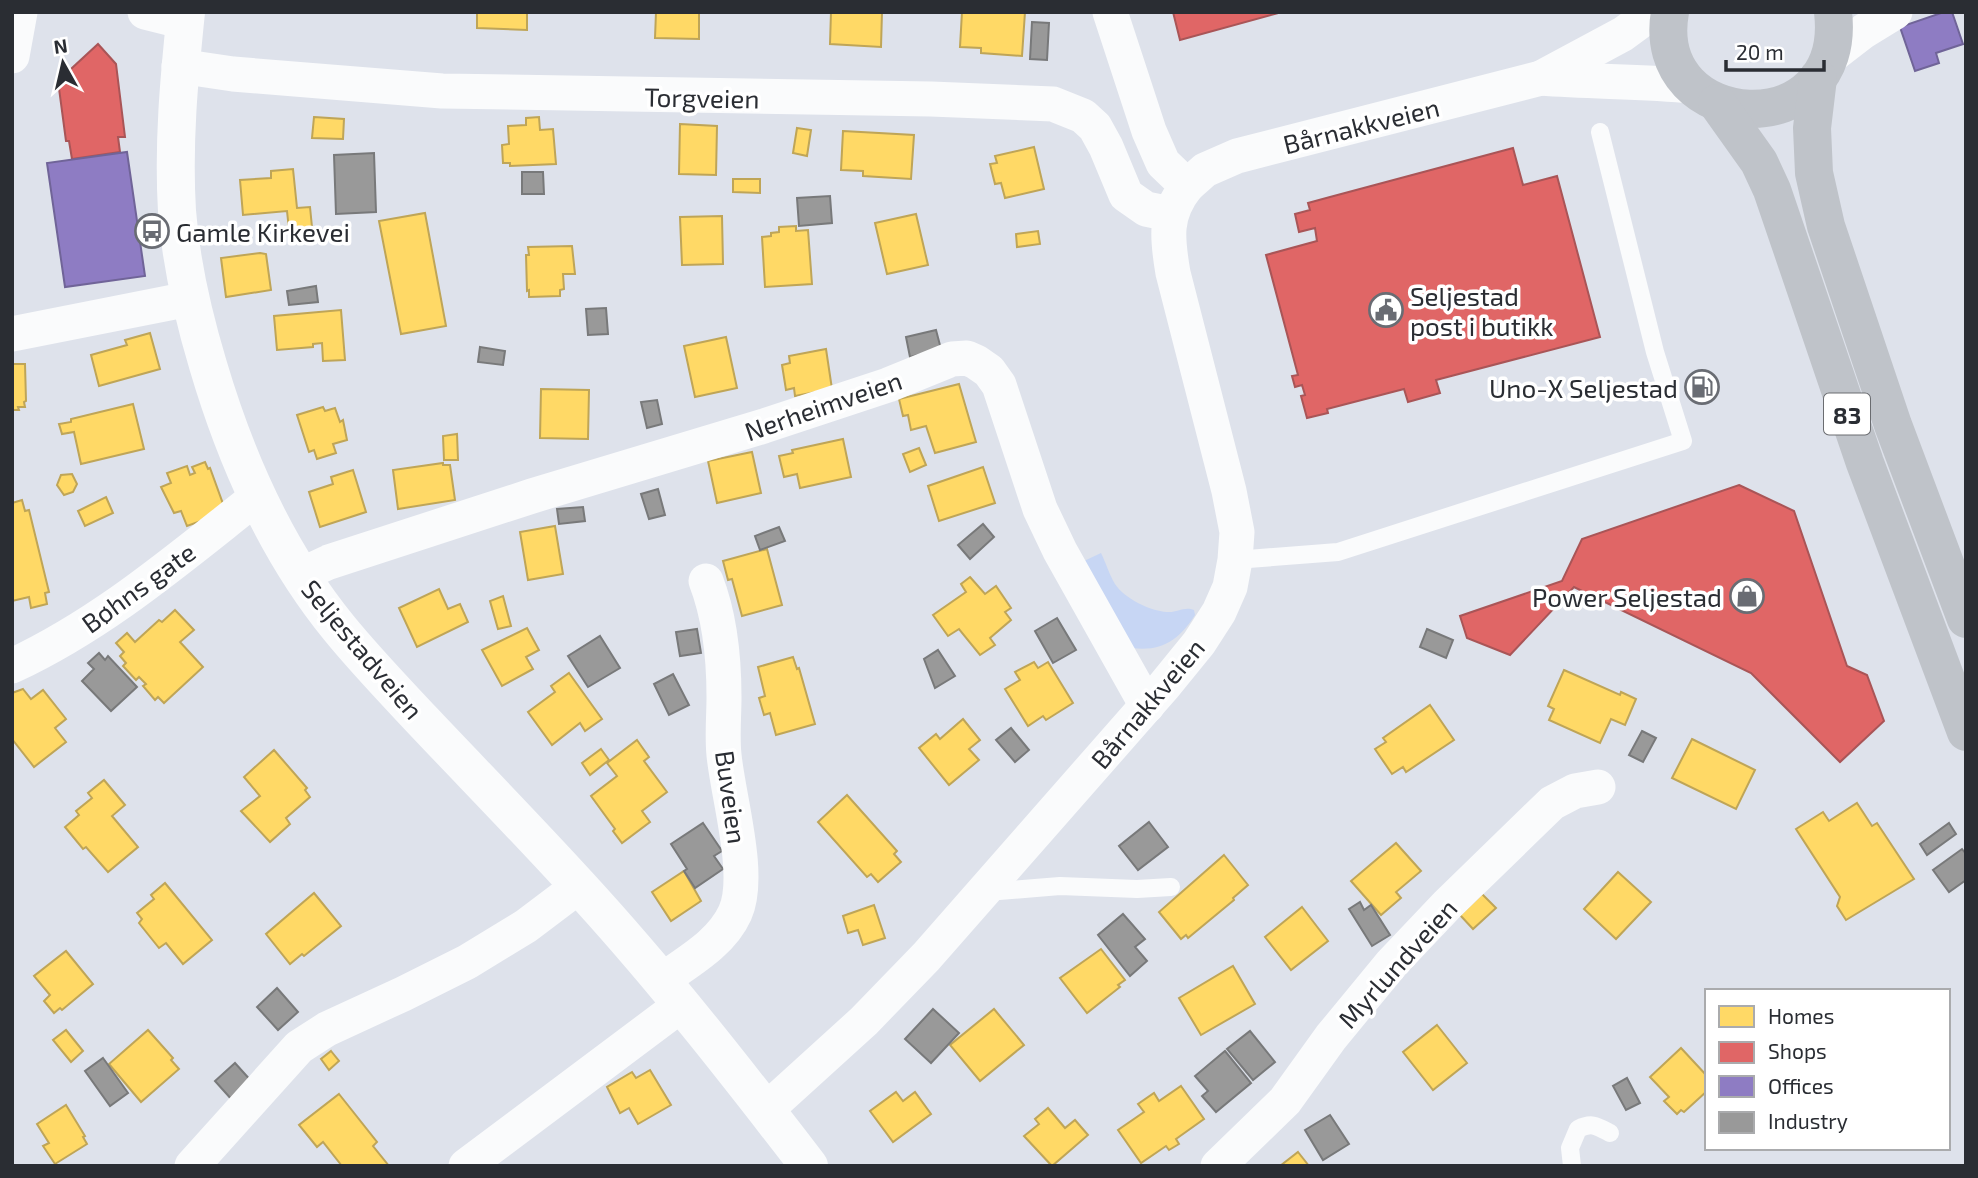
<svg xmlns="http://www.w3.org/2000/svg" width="1978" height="1178" viewBox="0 0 1978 1178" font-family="'Exo 2',sans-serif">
	<rect width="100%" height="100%" fill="#dee2eb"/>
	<path fill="#c7d6f4" d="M 1101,553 C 1106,563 1109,574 1115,584 C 1124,598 1150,611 1167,612 C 1177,613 1184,606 1194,610 L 1195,615 C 1179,640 1162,652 1132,648 L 1084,561 Z"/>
	<g fill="#ffd966" stroke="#bfa557" stroke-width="2">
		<polygon points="477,12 527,12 527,30 477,28"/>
		<polygon points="656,12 699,12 699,39 655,38"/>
		<polygon points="831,12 882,12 881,47 830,44"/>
		<polygon points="962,12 1025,12 1022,56 981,53 981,48 960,47"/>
		<polygon points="314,117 344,119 343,139 312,138"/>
		<polygon points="539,117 540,130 553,129 556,164 510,166 510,163 503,163 502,145 509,144 508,126 526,125 526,118"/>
		<polygon points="680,124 717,126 716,175 679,174"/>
		<polygon points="797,128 811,130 807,156 793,153"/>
		<polygon points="843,131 914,135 911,179 863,176 863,171 841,170"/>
		<polygon points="1034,147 1044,189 1005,198 1001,183 995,184 990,164 997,163 995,156"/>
		<polygon points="293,169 297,208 310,207 313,237 290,239 287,211 243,215 240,180 271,178 271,171"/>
		<polygon points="733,179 760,179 760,193 733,192"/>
		<polygon points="425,213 446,326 401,334 379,221"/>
		<polygon points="916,214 928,265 887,274 875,223"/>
		<polygon points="722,216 723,264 682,265 680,217"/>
		<polygon points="796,226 796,231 808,230 812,284 765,287 762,237 771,236 771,233 779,232 779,227"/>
		<polygon points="1038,231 1040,244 1017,247 1016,234"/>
		<polygon points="572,246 575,274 563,274 564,289 560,290 560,296 529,297 529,290 527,291 526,255 529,255 528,247"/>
		<polygon points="260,253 266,254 271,290 226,297 221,258"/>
		<polygon points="341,310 345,360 323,361 322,343 313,344 313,347 277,350 274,316"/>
		<polygon points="150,333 160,369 99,386 91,355 127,345 125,340"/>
		<polygon points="726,337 737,388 695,397 684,346"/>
		<polygon points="826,349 832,389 795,396 794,388 786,390 782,365 790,363 789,356"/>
		<polygon points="12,364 25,364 26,401 24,402 25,407 18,407 19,410 12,410"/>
		<polygon points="959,384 976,442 935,453 926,426 911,430 908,415 903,416 899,399"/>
		<polygon points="541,389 589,390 588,439 540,438"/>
		<polygon points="133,404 144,449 81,464 74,432 62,434 59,424 71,422 71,419"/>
		<polygon points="323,407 325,411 335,408 340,422 343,420 347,440 333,444 336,453 317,459 314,450 309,452 297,415"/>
		<polygon points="457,434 458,460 444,460 443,436"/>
		<polygon points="843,439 851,477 800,488 797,474 784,477 779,456 793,453 792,450"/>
		<polygon points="919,448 926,465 910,472 903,454"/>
		<polygon points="752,452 761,493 717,503 708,461"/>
		<polygon points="205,462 208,469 210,468 226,512 187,526 181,511 174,513 161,487 171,483 167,473 187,466 190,475 195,473 192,467"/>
		<polygon points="443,463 443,465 450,465 455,500 398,509 393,470"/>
		<polygon points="983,467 995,503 939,521 928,486"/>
		<polygon points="353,470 366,512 320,527 309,492 333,484 331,477"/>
		<polygon points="72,474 77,484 73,492 64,495 57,485 61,475"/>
		<polygon points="106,497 113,513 85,526 78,511"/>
		<polygon points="22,500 25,511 29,510 49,592 45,593 47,604 31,608 29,597 12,601 12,503"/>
		<polygon points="555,526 563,574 528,580 520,532"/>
		<polygon points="767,549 782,605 742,616 732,579 728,580 723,561"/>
		<polygon points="970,577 985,594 996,586 1011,608 1005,612 1011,620 990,638 995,645 980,655 959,629 948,636 933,615 966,592 961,584"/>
		<polygon points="439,589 448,609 460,604 468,622 417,647 399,608"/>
		<polygon points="503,596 511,626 498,629 490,601"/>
		<polygon points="175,610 194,630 180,642 203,667 164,703 158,697 155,700 143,686 146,684 139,677 136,680 123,666 126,663 120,656 124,652 116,643 127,633 135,642 159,620 162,622"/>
		<polygon points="527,628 539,650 526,657 533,669 502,686 482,650"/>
		<polygon points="793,657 797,669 799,668 815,724 776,735 770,713 764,715 759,698 765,696 758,667"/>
		<polygon points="1034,662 1038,668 1048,662 1073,703 1046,720 1043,716 1028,726 1005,689 1020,680 1015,672"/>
		<polygon points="1564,670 1620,695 1621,692 1636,699 1625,725 1611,719 1600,743 1549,720 1554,709 1548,706"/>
		<polygon points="569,673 602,719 585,731 580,723 552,745 528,712 555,692 551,686"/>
		<polygon points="23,689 31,699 43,690 66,719 55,728 66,742 34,767 12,739 12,693"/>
		<polygon points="1430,705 1454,740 1406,772 1403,767 1392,774 1375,749 1386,742 1383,738"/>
		<polygon points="963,719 980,740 969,749 979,760 949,785 919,748 936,734 940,739"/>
		<polygon points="1692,739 1755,770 1736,809 1672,778"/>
		<polygon points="637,740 649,757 644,761 667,792 642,811 650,822 622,843 613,831 615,829 591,796 617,776 607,763"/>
		<polygon points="601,749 609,760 590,775 582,763"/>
		<polygon points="274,750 307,788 305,790 310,797 286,818 290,824 270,842 241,811 260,796 244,777"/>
		<polygon points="104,780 125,805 112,816 138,847 108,872 86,847 83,849 65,827 79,815 76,811 92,798 88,793"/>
		<polygon points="847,795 897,851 894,854 901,862 878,882 871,874 867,877 818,822"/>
		<polygon points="1857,803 1872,826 1877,823 1914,879 1846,920 1837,906 1840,897 1796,829 1823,812 1829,821"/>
		<polygon points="1396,843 1421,871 1396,892 1401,898 1381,915 1351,881"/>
		<polygon points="1224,855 1248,885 1233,898 1234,900 1188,938 1186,935 1181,939 1159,912"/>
		<polygon points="684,871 701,901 671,921 652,892"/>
		<polygon points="1618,872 1651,902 1616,939 1584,909"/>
		<polygon points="165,883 212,940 183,964 166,943 159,948 139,923 142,919 137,913 154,899 151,895"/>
		<polygon points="314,893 341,926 304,956 302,954 290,964 266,934"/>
		<polygon points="1482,894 1496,908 1473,929 1460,915"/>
		<polygon points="874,905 885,938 863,945 858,930 848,933 843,916"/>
		<polygon points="1302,907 1328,941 1291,970 1265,937"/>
		<polygon points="1101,949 1125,980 1118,985 1120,987 1087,1013 1060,978"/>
		<polygon points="66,951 93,984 62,1010 60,1008 54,1013 44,1001 50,995 34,976"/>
		<polygon points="1233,966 1255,1004 1201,1035 1179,998"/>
		<polygon points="994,1009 1024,1045 980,1081 950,1045"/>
		<polygon points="1437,1025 1467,1063 1433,1090 1403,1052"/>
		<polygon points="66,1030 83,1051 71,1062 53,1040"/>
		<polygon points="148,1030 173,1058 171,1060 179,1069 141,1102 109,1064"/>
		<polygon points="1681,1048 1707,1076 1707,1091 1684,1112 1681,1110 1677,1114 1664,1101 1669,1097 1650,1077"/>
		<polygon points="331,1051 339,1061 329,1070 321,1059"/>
		<polygon points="650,1070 671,1105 638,1124 629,1108 620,1113 607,1087 632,1072 636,1078"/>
		<polygon points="1181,1086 1204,1119 1176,1139 1179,1144 1169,1150 1166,1146 1141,1163 1118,1130 1144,1112 1138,1104 1154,1093 1159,1101"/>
		<polygon points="896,1092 903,1101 915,1092 931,1114 893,1142 870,1111"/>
		<polygon points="339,1094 377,1142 373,1146 389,1166 342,1166 323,1142 317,1147 299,1125"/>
		<polygon points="66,1105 85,1136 83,1137 87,1144 55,1164 43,1146 49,1143 37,1124"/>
		<polygon points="1048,1108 1065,1128 1075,1120 1088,1135 1052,1166 1024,1136 1039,1124 1035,1119"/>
		<polygon points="1298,1152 1309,1166 1280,1166"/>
	</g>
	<g fill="#e06666" stroke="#a95557" stroke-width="2">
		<polygon points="1173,12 1282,12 1180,40"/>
		<polygon points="98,44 116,64 125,137 118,137 120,152 72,159 69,141 66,141 58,81"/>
		<polygon points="1513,148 1523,185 1557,176 1600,337 1436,380 1440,393 1408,402 1404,389 1327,409 1328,413 1307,418 1301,396 1305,395 1302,385 1295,387 1292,376 1298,375 1266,255 1317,241 1315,228 1299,232 1295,214 1310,210 1308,203 1330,197"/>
		<polygon points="1739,485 1794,511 1847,666 1867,675 1884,721 1840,762 1751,673 1574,587 1510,655 1467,638 1460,616 1562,581 1582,539"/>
	</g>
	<g fill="#8e7cc3" stroke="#706498" stroke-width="2">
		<polygon points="1944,12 1952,12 1963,44 1936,53 1939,63 1915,71 1900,27"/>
		<polygon points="127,152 145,276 65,287 47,163"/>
	</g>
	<g fill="#999" stroke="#78797a" stroke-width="2">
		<polygon points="1032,22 1049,23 1047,60 1030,59"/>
		<polygon points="374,153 376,212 336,214 334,155"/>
		<polygon points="522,172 543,172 544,194 522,194"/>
		<polygon points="830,196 832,223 799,226 797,198"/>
		<polygon points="316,286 318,302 289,305 287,291"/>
		<polygon points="606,308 608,334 588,335 586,309"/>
		<polygon points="936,330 941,349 910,357 906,337"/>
		<polygon points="480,347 505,351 503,365 478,362"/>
		<polygon points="657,400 662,424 647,428 641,402"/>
		<polygon points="658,489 665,515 649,519 641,494"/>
		<polygon points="583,507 585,521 559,524 557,509"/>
		<polygon points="983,524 994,537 970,559 958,545"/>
		<polygon points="779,527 785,541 760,550 755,536"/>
		<polygon points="1057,618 1076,650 1053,663 1035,631"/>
		<polygon points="697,629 701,653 680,656 676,632"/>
		<polygon points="1427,629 1453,640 1446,658 1420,647"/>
		<polygon points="600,636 620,668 588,687 568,656"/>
		<polygon points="938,650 955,676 935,688 924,659"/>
		<polygon points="99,653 105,660 108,656 137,687 111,711 82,681 94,669 88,663"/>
		<polygon points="673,674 689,705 669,715 654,684"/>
		<polygon points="1011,728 1029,750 1015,762 996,740"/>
		<polygon points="1642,731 1656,738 1643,762 1629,755"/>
		<polygon points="1149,822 1168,847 1138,870 1119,846"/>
		<polygon points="703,823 722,851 714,856 723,869 695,888 684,871 687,869 671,844"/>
		<polygon points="1949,823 1956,834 1927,855 1920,844"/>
		<polygon points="1962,849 1966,854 1966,880 1949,892 1933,870"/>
		<polygon points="1360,902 1364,910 1371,905 1390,935 1372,946 1349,909"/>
		<polygon points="1123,914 1145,939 1135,947 1147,961 1130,976 1098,935"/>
		<polygon points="277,988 298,1012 278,1030 257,1007"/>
		<polygon points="933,1009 959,1033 931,1063 905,1039"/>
		<polygon points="1250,1031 1275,1062 1253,1080 1227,1049"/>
		<polygon points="1225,1051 1251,1083 1216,1112 1202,1096 1208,1091 1195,1076"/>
		<polygon points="103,1058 128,1093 110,1106 85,1071"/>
		<polygon points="235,1063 253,1083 233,1101 215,1081"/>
		<polygon points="1627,1078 1640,1103 1626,1110 1613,1086"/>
		<polygon points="1330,1115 1349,1144 1323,1160 1305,1130"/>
	</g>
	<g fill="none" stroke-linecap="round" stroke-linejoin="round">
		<g stroke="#fafbfc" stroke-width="18">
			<polyline points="1235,560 1338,552 1683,441 1655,352 1600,132"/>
			<polyline points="987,892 1060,886 1137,889 1171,887"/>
			<path d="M 1572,1166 L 1570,1148 L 1578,1129 C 1592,1122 1597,1126 1610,1133"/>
		</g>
		<g stroke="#fafbfc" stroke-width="35">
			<polyline points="145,12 185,22"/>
			<polyline points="12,56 20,12"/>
			<polyline points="1829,58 1864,31 1895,12"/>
			<polyline points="179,66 233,74 442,91 931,99 1053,104 1083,116 1095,127 1106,147 1126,195 1146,209 1170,214"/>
			<path d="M 1541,78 C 1592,82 1642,81 1693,86"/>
			<polyline points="1187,186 1205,170 1237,156 1541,78 1623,34 1653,12"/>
			<polyline points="12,334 189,299"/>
			<polyline points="301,575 329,562 532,496 764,426 888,385 952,359 967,358 976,362 989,371 999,385 1040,509 1060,551 1147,706"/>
			<path d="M 12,666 C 104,623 178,559 257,497"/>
			<path d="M 661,981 C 687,962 721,944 735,913 C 752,876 728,797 724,755 C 722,736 724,716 724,697 C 724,658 720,617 706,581"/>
			<path d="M 766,1110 L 864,1021 L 926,957 L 1164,686 L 1199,643 L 1219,612 L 1230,587 L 1235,560 L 1237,532 L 1229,491 L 1173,273 C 1167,238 1164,215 1187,186 L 1163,163 L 1149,131 L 1110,12"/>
			<polyline points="192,1166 299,1047 327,1029 403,994 467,962 526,926 579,886"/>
			<polyline points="466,1166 681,1005"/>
			<polyline points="1218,1166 1285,1101 1331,1037 1392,963 1447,905 1552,803 1575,791 1598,787"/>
		</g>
		<path stroke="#fafbfc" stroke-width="38" d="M 186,12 C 179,79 173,144 177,211 C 181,264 193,315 208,365 C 236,460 276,551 339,628 C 365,660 394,690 422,720 C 474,775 527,829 578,885 C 660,974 735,1070 809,1166"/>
		<g stroke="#bfc3c9" stroke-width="38">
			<path d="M 1670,12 C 1648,135 1849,147 1833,12"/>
			<polyline points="1818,78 1812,128 1814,173 1826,226 1893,425 1966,619"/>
			<polyline points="1717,103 1759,162 1772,190 1865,463 1966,732"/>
		</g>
	</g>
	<defs>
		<g id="bus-ring" transform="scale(1.75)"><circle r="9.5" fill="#fff" stroke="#696c73" stroke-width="1.5"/><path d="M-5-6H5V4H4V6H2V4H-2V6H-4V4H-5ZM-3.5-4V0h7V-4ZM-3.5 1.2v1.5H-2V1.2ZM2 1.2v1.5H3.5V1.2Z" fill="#696c73"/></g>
		<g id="civic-ring" transform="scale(1.75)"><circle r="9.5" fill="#fff" stroke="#696c73" stroke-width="1.5"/><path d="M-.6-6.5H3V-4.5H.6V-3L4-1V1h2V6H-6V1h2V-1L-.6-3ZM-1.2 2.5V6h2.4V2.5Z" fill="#696c73"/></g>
		<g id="fuel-ring" transform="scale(1.75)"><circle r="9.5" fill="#fff" stroke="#696c73" stroke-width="1.5"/><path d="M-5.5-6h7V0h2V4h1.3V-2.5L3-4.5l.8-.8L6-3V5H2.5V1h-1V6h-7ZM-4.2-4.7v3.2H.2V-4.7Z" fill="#696c73"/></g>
		<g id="shop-ring" transform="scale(1.75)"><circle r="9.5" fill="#fff" stroke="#696c73" stroke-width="1.5"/><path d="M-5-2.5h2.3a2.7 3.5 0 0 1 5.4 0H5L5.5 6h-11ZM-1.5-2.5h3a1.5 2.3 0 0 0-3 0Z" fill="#696c73"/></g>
	</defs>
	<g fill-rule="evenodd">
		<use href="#bus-ring" x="152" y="231"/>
		<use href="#civic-ring" x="1386" y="310"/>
		<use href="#fuel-ring" x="1702" y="387"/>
		<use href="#shop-ring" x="1747" y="596"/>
	</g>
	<g text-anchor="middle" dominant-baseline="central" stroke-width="7" stroke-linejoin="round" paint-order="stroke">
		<rect fill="#fff" stroke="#6a6c70" stroke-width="2" x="1824" y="393.5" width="46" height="41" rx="5"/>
		<g font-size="24" font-weight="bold" fill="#2a2d33">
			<text x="1847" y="414">83</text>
		</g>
		<g font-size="26" fill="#2a2d33" stroke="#fff">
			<text transform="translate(702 97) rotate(1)">Torgveien</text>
			<text transform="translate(1361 125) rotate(-14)">Bårnakkveien</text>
			<text transform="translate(823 405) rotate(-19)">Nerheimveien</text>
			<text transform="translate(138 587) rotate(-36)">Bøhns gate</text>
			<text transform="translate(363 649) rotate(50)">Seljestadveien</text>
			<text transform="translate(1147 703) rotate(-50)">Bårnakkveien</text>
			<text transform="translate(732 797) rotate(82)">Buveien</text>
			<text transform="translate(1397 963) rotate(-48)">Myrlundveien</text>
		</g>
		<g font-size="26" fill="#2a2d33" stroke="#fff" text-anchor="start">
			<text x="176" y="231">Gamle Kirkevei</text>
			<text x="1410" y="295">Seljestad<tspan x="1410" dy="30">post i butikk</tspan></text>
			<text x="1678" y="387" text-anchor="end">Uno-X Seljestad</text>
			<text x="1722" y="596" text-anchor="end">Power Seljestad</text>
		</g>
	</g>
	<rect width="1978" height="1178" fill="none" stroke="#2a2d33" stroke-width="28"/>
	<rect x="1705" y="989" width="245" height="161" fill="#ffffff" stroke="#aaabad" stroke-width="2"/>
	<rect x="1719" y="1006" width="35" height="21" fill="#ffd966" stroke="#aaabad" stroke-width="2"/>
	<text x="1768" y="1024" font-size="21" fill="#2a2d33">Homes</text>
	<rect x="1719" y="1042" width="35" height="21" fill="#e06666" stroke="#aaabad" stroke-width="2"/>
	<text x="1768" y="1059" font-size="21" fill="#2a2d33">Shops</text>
	<rect x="1719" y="1076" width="35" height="21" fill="#8e7cc3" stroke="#aaabad" stroke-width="2"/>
	<text x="1768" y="1094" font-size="21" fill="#2a2d33">Offices</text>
	<rect x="1719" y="1112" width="35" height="21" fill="#999999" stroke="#aaabad" stroke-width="2"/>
	<text x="1768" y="1129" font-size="21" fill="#2a2d33">Industry</text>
	<g transform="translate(63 63) rotate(352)" stroke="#ffffff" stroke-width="5" paint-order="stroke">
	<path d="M0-5L12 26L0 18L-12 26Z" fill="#2a2d33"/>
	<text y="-10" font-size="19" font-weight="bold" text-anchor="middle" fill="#2a2d33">N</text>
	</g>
	<path d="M1726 60v10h98v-10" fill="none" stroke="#2a2d33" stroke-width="3.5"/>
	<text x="1736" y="60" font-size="21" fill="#2a2d33" stroke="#ffffff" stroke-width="5" paint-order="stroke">20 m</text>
</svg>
